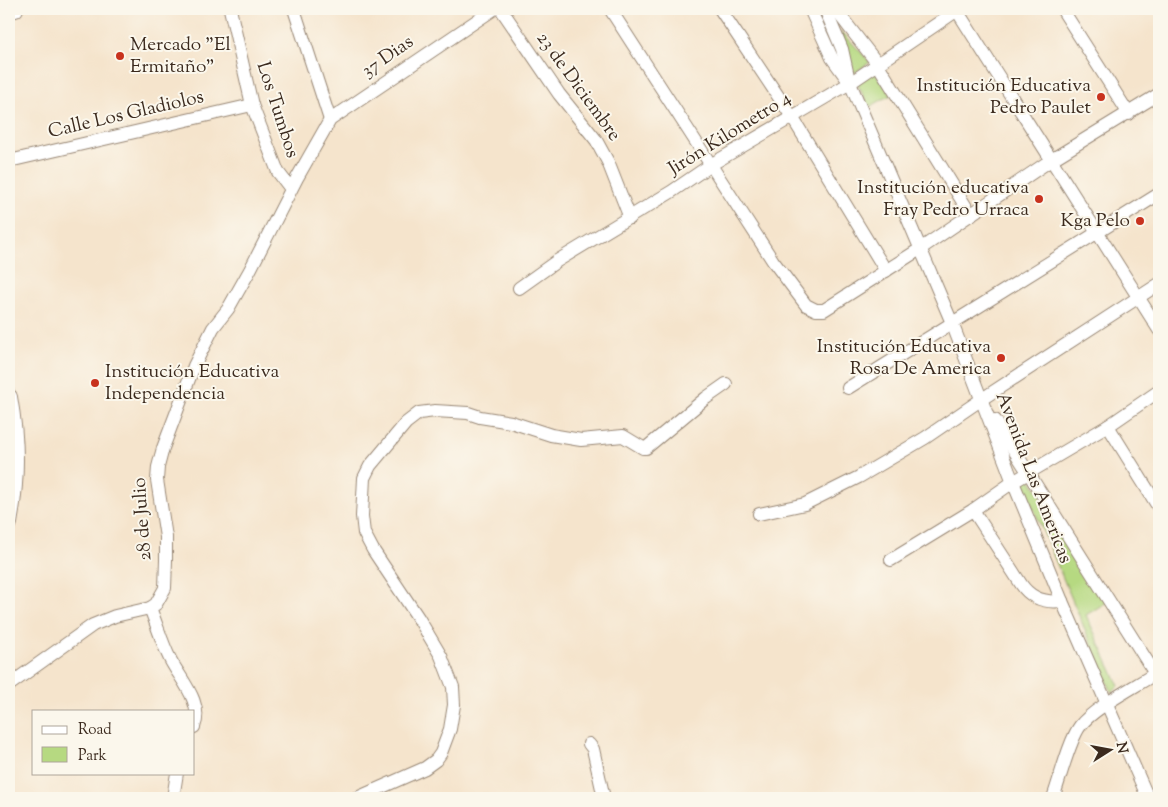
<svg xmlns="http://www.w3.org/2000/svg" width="1168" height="807" viewBox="0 0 1168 807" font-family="'Sorts Mill Goudy',serif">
	<rect width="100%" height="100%" fill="#fbf7ec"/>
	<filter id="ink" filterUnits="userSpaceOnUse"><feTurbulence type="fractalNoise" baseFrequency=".02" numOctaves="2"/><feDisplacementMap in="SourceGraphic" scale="10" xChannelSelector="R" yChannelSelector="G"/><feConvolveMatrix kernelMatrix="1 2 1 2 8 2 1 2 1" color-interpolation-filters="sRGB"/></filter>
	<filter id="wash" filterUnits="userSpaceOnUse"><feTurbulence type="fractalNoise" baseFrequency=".0096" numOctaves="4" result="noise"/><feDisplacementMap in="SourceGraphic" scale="20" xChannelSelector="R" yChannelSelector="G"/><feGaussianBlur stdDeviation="1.12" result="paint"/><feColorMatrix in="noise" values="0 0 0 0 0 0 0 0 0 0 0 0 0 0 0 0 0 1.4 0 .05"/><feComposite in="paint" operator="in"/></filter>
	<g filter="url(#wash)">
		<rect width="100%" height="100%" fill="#f5e4cc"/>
		<g fill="#b6d981" stroke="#788250">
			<polygon points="841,31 870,62 853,74"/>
			<polygon points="873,70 891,95 869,107 856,81"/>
			<polygon points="1029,477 1107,602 1086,615 1119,686 1112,693 1022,482"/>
		</g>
	</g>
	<g filter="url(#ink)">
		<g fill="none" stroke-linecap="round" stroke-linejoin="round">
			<g stroke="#988775" stroke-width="14">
				<g id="minor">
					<polyline points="230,9 252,105 278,172 291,189"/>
					<polyline points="294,9 330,120"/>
					<polyline points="501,9 559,94 596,140 608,162 630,218"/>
					<polyline points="610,9 773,261 806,305 816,310 824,310 920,249 1051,160 1159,94"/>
					<polyline points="720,9 792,117 886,271"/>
					<polyline points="810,9 832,58 850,83 952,323 1013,482 1062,601 1148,798"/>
					<polyline points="825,9 842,49 848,76"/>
					<polyline points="835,9 877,63 971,215"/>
					<polyline points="956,9 1159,330"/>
					<polyline points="1062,9 1129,114"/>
					<polyline points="9,161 252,105"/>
					<polyline points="519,288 557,261 671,192 712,164 850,83 959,9"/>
					<polyline points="848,388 1159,194"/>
					<polyline points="995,420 1159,680"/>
					<polyline points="1108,426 1159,508"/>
					<path d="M 973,510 L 1021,584 C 1031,599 1045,603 1062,601"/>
					<polyline points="759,514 805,504 859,477 925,438 982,399 1159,284"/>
					<polyline points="891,560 973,510 1013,482 1108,426 1159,391"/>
					<path d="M 150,608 C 157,625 162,643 170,659 C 180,679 204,703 194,727"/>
					<polyline points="9,685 93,625 115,616 150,608 156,604 165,588 166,560 166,537 157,480 158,467 163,448 194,366 213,328 228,309 250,270 297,178 330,120 494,9"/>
					<polyline points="589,744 593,749 604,798"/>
					<polyline points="173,798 177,773"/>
					<polyline points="357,798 425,768 436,760 441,753 450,729 454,705 453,687 441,656 419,619 373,550 364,533 362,516 364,478 370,466 406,423 419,413 435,411 468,413 480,417 511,422 551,435 581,440 623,436 643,448 646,448 706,398 726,384"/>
					<path d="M 1053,798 C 1060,779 1069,741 1080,726 C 1094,707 1139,685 1159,671"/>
				</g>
			</g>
			<g stroke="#988775" stroke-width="18">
				<g id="tertiary">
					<polyline points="9,10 15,9"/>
					<path d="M 9,397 C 17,442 17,478 9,523"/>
				</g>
			</g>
			<use href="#minor" stroke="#fff" stroke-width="12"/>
			<use href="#tertiary" stroke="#fff" stroke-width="16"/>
		</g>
	</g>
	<g fill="#c8321e" stroke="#fbf7ec" stroke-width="2">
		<circle cx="120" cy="56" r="5"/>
		<circle cx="1101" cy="97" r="5"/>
		<circle cx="1039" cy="199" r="5"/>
		<circle cx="1140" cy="221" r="5"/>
		<circle cx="1001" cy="358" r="5"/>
		<circle cx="95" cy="383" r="5"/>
	</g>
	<g text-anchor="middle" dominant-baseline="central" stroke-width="4" stroke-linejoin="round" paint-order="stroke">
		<g font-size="19" fill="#3b2a1e" stroke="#fbf7ec" text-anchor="end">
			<text x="130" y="45" text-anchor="start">Mercado "El<tspan x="130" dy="22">Ermitaño"</tspan></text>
			<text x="1091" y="86">Institución Educativa<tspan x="1091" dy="22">Pedro Paulet</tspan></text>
			<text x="1029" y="188">Institución educativa<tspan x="1029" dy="22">Fray Pedro Urraca</tspan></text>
			<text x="1130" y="221">Kga Pelo</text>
			<text x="991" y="347">Institución Educativa<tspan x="991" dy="22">Rosa De America</tspan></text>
			<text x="105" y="372" text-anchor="start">Institución Educativa<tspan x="105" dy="22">Independencia</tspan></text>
		</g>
		<g font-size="19" fill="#3b2a1e" stroke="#fbf7ec">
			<text transform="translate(388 57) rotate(-35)">37 Dias</text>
			<text transform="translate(578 87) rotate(54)">23 de Diciembre</text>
			<text transform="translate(277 110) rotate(72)">Los Tumbos</text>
			<text transform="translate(126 115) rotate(-13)">Calle Los Gladiolos</text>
			<text transform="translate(730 134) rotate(-32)">Jirón Kilometro 4</text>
			<text transform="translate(1033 478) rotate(69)">Avenida Las Americas</text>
			<text transform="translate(143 519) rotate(-94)">28 de Julio</text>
		</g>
	</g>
	<rect width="1168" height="807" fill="none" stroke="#fbf7ec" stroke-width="30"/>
	<rect x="32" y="710" width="162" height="65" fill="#fbf7ec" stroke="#aea59a"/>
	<rect x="42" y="726" width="25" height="8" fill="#ffffff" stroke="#aea59a"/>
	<text x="78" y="734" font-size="15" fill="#3b2a1e">Road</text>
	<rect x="42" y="747" width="25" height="15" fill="#b6d981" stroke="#aea59a"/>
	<text x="78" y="760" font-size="15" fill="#3b2a1e">Park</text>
	<g transform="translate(1110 750) rotate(79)" stroke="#fbf7ec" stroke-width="4" paint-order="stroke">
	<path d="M0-4L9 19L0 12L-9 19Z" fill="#3b2a1e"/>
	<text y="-8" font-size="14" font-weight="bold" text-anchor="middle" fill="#3b2a1e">N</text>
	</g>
</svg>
